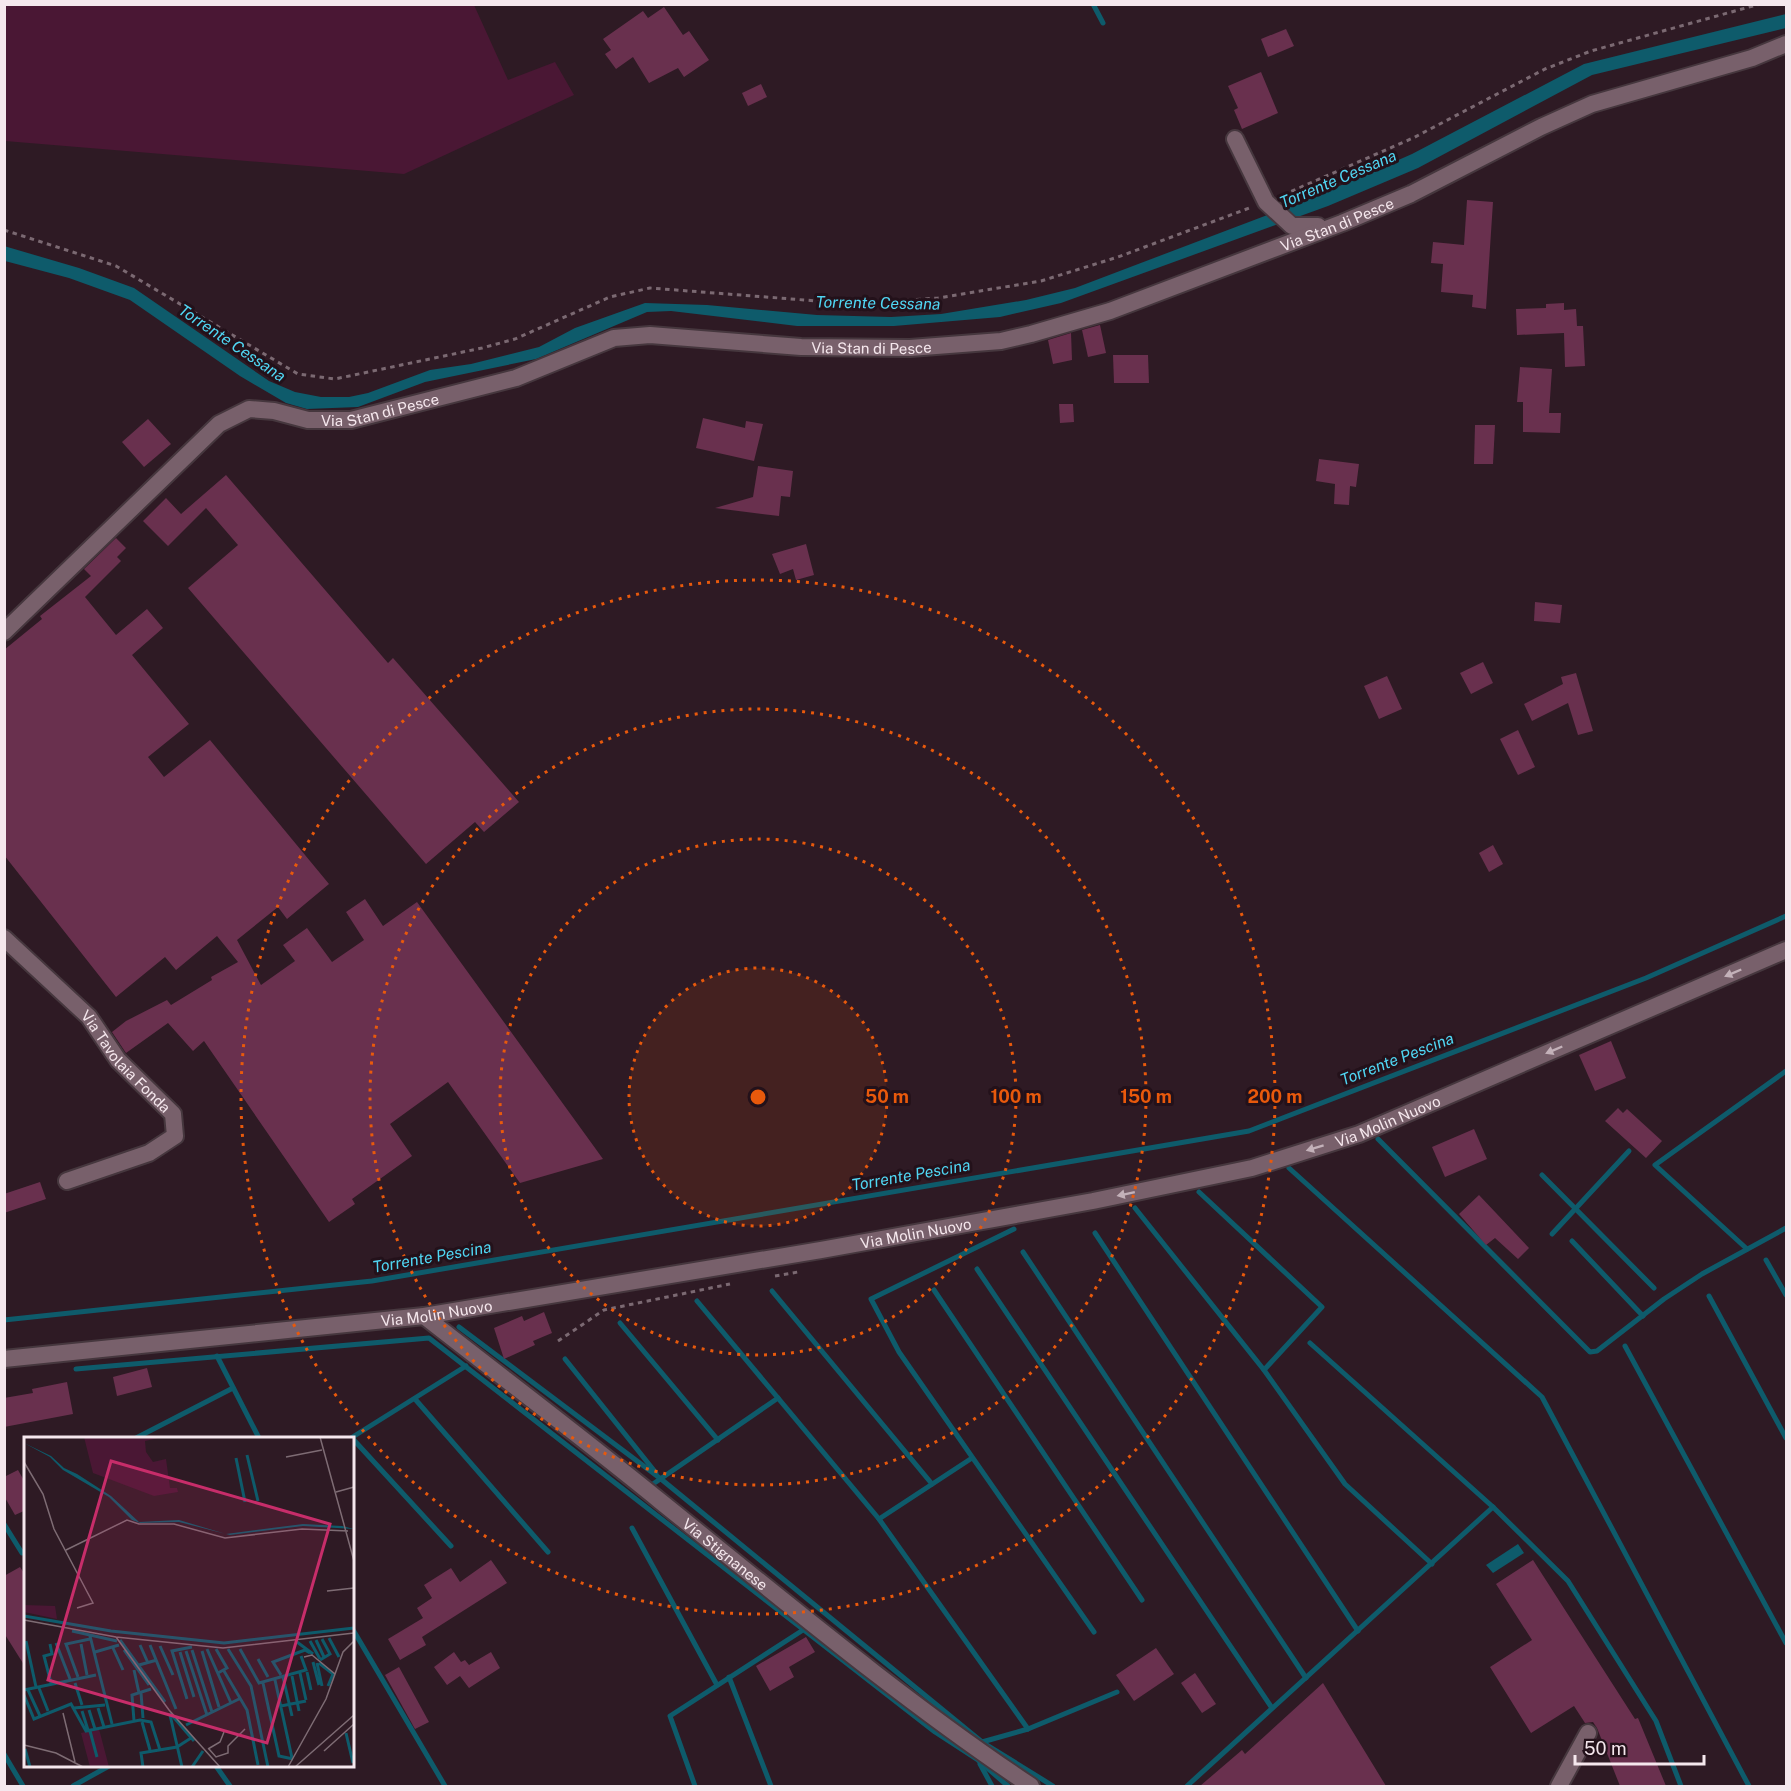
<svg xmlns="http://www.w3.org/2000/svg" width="1791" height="1791" viewBox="0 0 1791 1791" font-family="'Public Sans',sans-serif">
	<rect width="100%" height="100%" fill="#2e1a24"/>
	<polygon fill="#4a1734" points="4,5 474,5 508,80 555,62 574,95 404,174 5,141"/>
	<g fill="#0e5b6b">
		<polygon points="1786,14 1786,28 1592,75 1418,168 1328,206 1061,303 1000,317 894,326 797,326 671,311 647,312 536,359 425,382 358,407 307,409 286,403 240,376 130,300 69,278 5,261 4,246 79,268 134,288 269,381 295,392 321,397 349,397 368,393 430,370 471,364 539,347 575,328 645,303 707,305 817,315 891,317 941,314 1026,300 1075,288 1312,198 1412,154 1584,64"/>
		<polygon points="1518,1544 1524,1553 1493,1573 1486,1565"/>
	</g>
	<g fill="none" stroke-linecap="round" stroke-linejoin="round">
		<g stroke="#0e5b6b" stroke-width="5">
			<polyline points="1093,4 1103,23"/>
			<polyline points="1378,1139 1590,1352 1597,1351 1664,1299 1702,1274 1786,1228"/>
			<polyline points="1289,1168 1542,1397 1749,1786"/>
			<polyline points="1542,1175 1654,1288"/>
			<polyline points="1199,1192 1322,1307 1264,1370"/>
			<polyline points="1135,1208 1264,1370 1345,1484 1432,1564"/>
			<polyline points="1014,1229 871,1299 899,1352 1094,1632"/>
			<polyline points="1095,1233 1358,1631"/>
			<polyline points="1552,1234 1629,1151"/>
			<polyline points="1572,1241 1643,1316"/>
			<polyline points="1747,1249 1655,1165 1786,1071"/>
			<polyline points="1023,1252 1306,1678"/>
			<polyline points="1766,1260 1786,1295"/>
			<polyline points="977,1269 1272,1708"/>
			<polyline points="934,1290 1142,1600"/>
			<polyline points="772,1291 932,1484"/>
			<polyline points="1709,1296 1786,1438"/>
			<polyline points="697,1301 879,1519 1028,1729"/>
			<polyline points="4,1320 372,1281 1249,1131 1646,978 1786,916"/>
			<polyline points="620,1323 718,1440"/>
			<polyline points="459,1327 661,1479 982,1742 1053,1786"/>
			<polyline points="1310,1343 1493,1507 1568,1581 1656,1721 1681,1786"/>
			<polyline points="1625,1346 1786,1643"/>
			<polyline points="217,1356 259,1438"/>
			<polyline points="565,1359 656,1473"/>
			<polyline points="76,1369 429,1338 935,1732 978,1760 1008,1786"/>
			<polyline points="415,1399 548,1552"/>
			<polyline points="136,1438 233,1388"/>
			<polyline points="351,1438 466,1366"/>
			<polyline points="352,1438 451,1546"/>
			<polyline points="653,1484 778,1398"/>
			<polyline points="879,1519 972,1458"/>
			<polyline points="4,1524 22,1553 26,1551"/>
			<polyline points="632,1528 717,1685"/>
			<polyline points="352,1628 445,1786"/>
			<polyline points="729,1677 771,1786"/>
			<polyline points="982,1742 1028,1729 1117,1692"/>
			<polyline points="4,1754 23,1786"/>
			<polyline points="980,1764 992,1786"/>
			<polyline points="216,1766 230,1786"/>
			<polyline points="73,1786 109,1766"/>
			<polyline points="695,1786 670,1716 803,1630"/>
			<polyline points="1187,1786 1493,1507"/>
		</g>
	</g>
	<g fill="#69304e">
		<polygon points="664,7 683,35 689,31 709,60 684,77 678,68 649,83 633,57 616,69 605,54 611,50 603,39 643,11 648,18"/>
		<polygon points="1286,29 1294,46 1268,57 1261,39"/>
		<polygon points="1261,72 1278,113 1242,129 1234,110 1238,108 1228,86"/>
		<polygon points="761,84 767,97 748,106 742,93"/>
		<polygon points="1467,200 1493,202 1486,309 1472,307 1473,295 1441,292 1443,264 1431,263 1433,242 1464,245"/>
		<polygon points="1564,303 1564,310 1576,309 1577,326 1583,326 1585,366 1565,367 1564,333 1517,335 1516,309 1546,308 1546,304"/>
		<polygon points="1100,325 1106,353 1088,357 1082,330"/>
		<polygon points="1071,333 1072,360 1053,364 1048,340"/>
		<polygon points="1113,355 1148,355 1149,383 1114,383"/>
		<polygon points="1520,367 1552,369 1549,413 1561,413 1560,433 1523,432 1523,402 1517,402"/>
		<polygon points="1059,404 1073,404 1074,422 1060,423"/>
		<polygon points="703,418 745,428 746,421 763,424 754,461 696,448"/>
		<polygon points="148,419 171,444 144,467 122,442"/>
		<polygon points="1475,425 1495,425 1493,464 1474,464"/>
		<polygon points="1319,459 1359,464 1356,487 1350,486 1349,505 1334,504 1335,484 1316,481"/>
		<polygon points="758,466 793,471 790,497 781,496 779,516 715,508 753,497"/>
		<polygon points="226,475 388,663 393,658 519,802 484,832 475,822 426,864 188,588 238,545 206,508 168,546 143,521 166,498 181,514"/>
		<polygon points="116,538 126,548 117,557 121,561 85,597 116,635 147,609 163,628 132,655 189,724 148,757 164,777 210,740 329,884 287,919 278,907 237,940 261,985 295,961 283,945 307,928 332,962 364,940 346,912 365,899 383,926 417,902 603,1159 520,1183 448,1082 390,1124 412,1156 352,1199 355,1204 329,1222 204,1041 193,1051 168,1023 126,1053 112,1032 126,1021 167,1000 171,1005 212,980 211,977 238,962 217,936 176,970 165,957 116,997 4,855 4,650 42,619 40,616 91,576 84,569"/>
		<polygon points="806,544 814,575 796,580 793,569 780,574 772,554"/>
		<polygon points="1535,602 1562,605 1560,623 1534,621"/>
		<polygon points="1483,662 1493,683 1471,694 1460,673"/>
		<polygon points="1576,673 1593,731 1578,735 1568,703 1532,721 1524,704 1563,684 1561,677"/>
		<polygon points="1387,676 1402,709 1379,719 1364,686"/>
		<polygon points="1518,730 1535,767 1518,775 1500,739"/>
		<polygon points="1493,845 1503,864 1489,872 1479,853"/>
		<polygon points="1611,1041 1626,1078 1595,1091 1579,1055"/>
		<polygon points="1618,1108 1623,1113 1627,1109 1662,1141 1646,1158 1605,1121"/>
		<polygon points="1474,1129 1487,1159 1445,1177 1432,1147"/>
		<polygon points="40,1182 46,1199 4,1213 4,1194"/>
		<polygon points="1479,1195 1529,1248 1518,1259 1495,1238 1486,1245 1459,1214"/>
		<polygon points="544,1312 552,1333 533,1341 535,1345 504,1359 494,1328 522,1316 524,1321"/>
		<polygon points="147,1368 152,1387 117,1396 113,1377"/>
		<polygon points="67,1382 73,1414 4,1427 4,1398 33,1393 32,1389"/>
		<polygon points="18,1470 26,1484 26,1510 15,1515 4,1496 4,1477"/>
		<polygon points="491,1560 507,1583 422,1637 426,1645 400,1660 388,1639 423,1618 417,1608 432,1598 424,1585 451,1568 460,1582"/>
		<polygon points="1533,1560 1635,1719 1638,1718 1666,1786 1620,1786 1597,1728 1593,1722 1585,1723 1574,1706 1531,1733 1490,1667 1532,1640 1496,1584"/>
		<polygon points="20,1567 26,1576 26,1668 4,1633 4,1576"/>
		<polygon points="806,1637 815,1652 789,1667 794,1677 770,1691 756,1666"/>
		<polygon points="1156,1648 1174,1674 1134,1701 1116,1675"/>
		<polygon points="454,1652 461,1662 465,1660 469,1665 491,1652 500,1668 469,1688 460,1676 447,1685 434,1667"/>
		<polygon points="399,1667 429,1722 415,1729 385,1675"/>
		<polygon points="1195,1673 1216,1704 1202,1713 1181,1683"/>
		<polygon points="1323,1683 1386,1786 1200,1786 1242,1750 1245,1754"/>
	</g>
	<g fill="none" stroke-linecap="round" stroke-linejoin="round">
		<g stroke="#46373e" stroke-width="20">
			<g id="minor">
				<polyline points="1235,139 1266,202 1292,226 1318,226"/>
				<path id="s1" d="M 4,632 L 219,424 L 249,409 L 274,411 L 308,420 L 351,420 L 516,378 L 614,338 L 650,335 L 801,347 L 910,348 L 1001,341 L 1031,334 L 1110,311 L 1342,223 L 1411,194 L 1541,127 L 1592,104 L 1752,58 L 1786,44"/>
				<path id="s2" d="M 4,938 L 89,1017 L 118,1060 L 173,1114 L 175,1136 L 149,1153 L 67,1181"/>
				<path id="s3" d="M 424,1316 C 503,1378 583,1438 660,1501 C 782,1599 902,1700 1031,1786"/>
				<path id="s4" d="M 4,1359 L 424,1316 L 821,1250 L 1093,1201 L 1252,1168 L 1359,1134 L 1786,950"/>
				<polyline points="1559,1786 1588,1733"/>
			</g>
		</g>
		<g stroke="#7b6972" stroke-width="3" stroke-dasharray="4.5 4.5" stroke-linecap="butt">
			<polyline points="1283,195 1413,138 1545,69 1591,51 1760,4"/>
			<polyline points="4,230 116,266 298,374 335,379 482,348 515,339 610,297 650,288 856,304 938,298 1041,281 1118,257 1252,207"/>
			<polyline points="775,1276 798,1272"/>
			<polyline points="558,1341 604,1310 730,1284"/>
		</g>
		<use href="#minor" stroke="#78606b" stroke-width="16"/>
	</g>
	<defs><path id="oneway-solid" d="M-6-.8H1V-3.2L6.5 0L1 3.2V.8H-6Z" transform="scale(1.5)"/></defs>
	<g fill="#c3b1b9">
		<use href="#oneway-solid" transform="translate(1733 973) rotate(157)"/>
		<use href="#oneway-solid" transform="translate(1554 1050) rotate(157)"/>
		<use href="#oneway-solid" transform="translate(1315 1148) rotate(163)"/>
		<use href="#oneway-solid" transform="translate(1126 1194) rotate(168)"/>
	</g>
	<circle cx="758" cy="1097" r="129" fill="#e8590c" fill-opacity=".12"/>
	<g fill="none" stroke="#e8590c" stroke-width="3" stroke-dasharray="3 6">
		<circle cx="758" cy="1097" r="129"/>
		<circle cx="758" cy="1097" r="258"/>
		<circle cx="758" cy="1097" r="388"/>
		<circle cx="758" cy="1097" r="517"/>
	</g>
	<g text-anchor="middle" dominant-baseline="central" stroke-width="6" stroke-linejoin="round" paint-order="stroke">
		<g font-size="15" fill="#f5e7ed" stroke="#23111a">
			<text stroke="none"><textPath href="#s1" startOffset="1456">Via Stan di Pesce</textPath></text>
			<text stroke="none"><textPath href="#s1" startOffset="970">Via Stan di Pesce</textPath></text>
			<text stroke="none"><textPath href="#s1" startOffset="466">Via Stan di Pesce</textPath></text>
			<text stroke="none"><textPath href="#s2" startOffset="174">Via Tavolaia Fonda</textPath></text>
			<text stroke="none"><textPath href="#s4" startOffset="1407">Via Molin Nuovo</textPath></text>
			<text stroke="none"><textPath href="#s4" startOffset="921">Via Molin Nuovo</textPath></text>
			<text stroke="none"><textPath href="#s4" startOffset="435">Via Molin Nuovo</textPath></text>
			<text stroke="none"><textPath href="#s3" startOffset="384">Via Stignanese</textPath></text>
		</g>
		<g font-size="16" font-style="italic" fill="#50d6f3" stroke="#23111a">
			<text transform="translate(1338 179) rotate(-23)">Torrente Cessana</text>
			<text transform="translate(878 303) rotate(1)">Torrente Cessana</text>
			<text transform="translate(232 343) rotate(34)">Torrente Cessana</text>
			<text transform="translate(1397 1059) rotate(-21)">Torrente Pescina</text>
			<text transform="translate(911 1175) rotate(-10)">Torrente Pescina</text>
			<text transform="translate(432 1257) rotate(-10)">Torrente Pescina</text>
		</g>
	</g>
	<g transform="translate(24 1437)">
		<rect width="330" height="330" fill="#2e1a24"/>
		<path d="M 60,0 L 139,0 L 121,4 L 122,15 L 129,25 L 142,22 L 146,51 L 153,51 L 154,55 L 130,59 L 69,36 ZM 0,168 L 31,169 L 33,182 L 0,175 ZM 75,292 L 85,330 L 66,330 L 57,296 Z" fill="#4a1734"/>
		<path d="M 0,6 L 27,19 L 40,31 L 53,37 L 87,59 L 115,85 L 155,83 L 202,97 L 279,87 L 318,89 L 330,92 L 279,89 L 206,98 L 155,85 L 116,86 L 108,83 L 85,60 L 39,33 L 26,20 Z" fill="#0e5b6b"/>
		<path fill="none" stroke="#0e5b6b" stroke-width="3" d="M 223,18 L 234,64M 212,21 L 221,65M 0,179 L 87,194 L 200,206 L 330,191M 48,194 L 93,204M 66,199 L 88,287M 305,201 L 315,220M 96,203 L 141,265M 292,203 L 300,220M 2,204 L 12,250M 286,204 L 296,222M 273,205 L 289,217M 32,206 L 46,242M 26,207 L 28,217 L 20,219 L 27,246M 57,207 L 63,238M 116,208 L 124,226M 126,208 L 152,272M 136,209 L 149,238M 89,211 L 99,233M 183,212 L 207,266M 192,212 L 203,231 L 194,236M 204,212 L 227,249 L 244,330M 216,212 L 235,246 L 282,233 L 277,219M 100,213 L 125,248M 168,213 L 188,275M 162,214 L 183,278M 178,214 L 195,270M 71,215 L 95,208M 156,215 L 170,260M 234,222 L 244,240M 296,223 L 306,217 L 298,202M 289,225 L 295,248M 293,226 L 298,249M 295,226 L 309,237 L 304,249M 115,228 L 133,223M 110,233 L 115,256M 200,234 L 223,273 L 234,328M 283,235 L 287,253M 276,236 L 282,263M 257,238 L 249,225 L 281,213 L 286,216M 268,239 L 275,274M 54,240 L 42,207 L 66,202M 259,240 L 268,279M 251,243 L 268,321M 51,246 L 58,268M 239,246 L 255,319 L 269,322M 15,251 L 24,274M 0,253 L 72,238M 4,253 L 16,279M 117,256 L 119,281M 0,258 L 10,282 L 47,267 L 62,294 L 116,283 L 127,285 L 136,313M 163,262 L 148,214 L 168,210M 257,269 L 282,264M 50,271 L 81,268M 74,271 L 80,290M 65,273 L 71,292M 58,274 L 64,293M 146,276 L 170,304M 146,278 L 158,330M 110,284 L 108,258 L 127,252M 118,285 L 126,313M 162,288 L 217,261M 66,294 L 73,320M 322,296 L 329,326M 1,312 L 6,330M 119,330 L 117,316 L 153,310 L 167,301M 168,330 L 179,314"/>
		<path fill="none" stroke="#7e6c74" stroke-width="1.5" d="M 296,0 L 330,124M 262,20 L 298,13M 0,25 L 19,57 L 30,92 L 69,166 L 53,171M 312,55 L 330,50M 42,113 L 103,83 L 115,87 L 150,87 L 201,101 L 278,92 L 324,94M 303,154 L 330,151M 0,183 L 92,200 L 199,211 L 330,196M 92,200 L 145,273 L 196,330M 280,220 L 288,218 L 311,237M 39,276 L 51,325M 0,308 L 32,316 L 59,330M 184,312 L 196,305 L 200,295M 185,312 L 192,320 L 204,316 L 204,309 L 221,292M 300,314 L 330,287M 264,330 L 302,262 L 319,215 L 330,204M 271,330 L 330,278"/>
		<path fill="#c72d6a" fill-opacity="0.15" stroke="#c72d6a" stroke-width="3" d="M 87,24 L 306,87 L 243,306 L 24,243 Z"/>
		<rect width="330" height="330" fill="none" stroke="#f5e7ed" stroke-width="3"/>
	</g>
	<circle cx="758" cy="1097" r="9" fill="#e8590c" stroke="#23111a" stroke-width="3"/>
	<g font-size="18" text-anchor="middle" font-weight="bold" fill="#e8590c" stroke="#23111a" stroke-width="6" stroke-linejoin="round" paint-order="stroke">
		<text x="887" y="1103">50 m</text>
		<text x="1016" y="1103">100 m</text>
		<text x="1146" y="1103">150 m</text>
		<text x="1275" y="1103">200 m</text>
	</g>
	<rect width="1791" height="1791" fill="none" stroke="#f5e7ed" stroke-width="12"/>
	<path d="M1575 1755v9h129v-9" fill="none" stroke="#f5e7ed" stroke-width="3"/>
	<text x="1584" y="1755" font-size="18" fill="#f5e7ed" stroke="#23111a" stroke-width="4.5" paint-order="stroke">50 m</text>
</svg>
